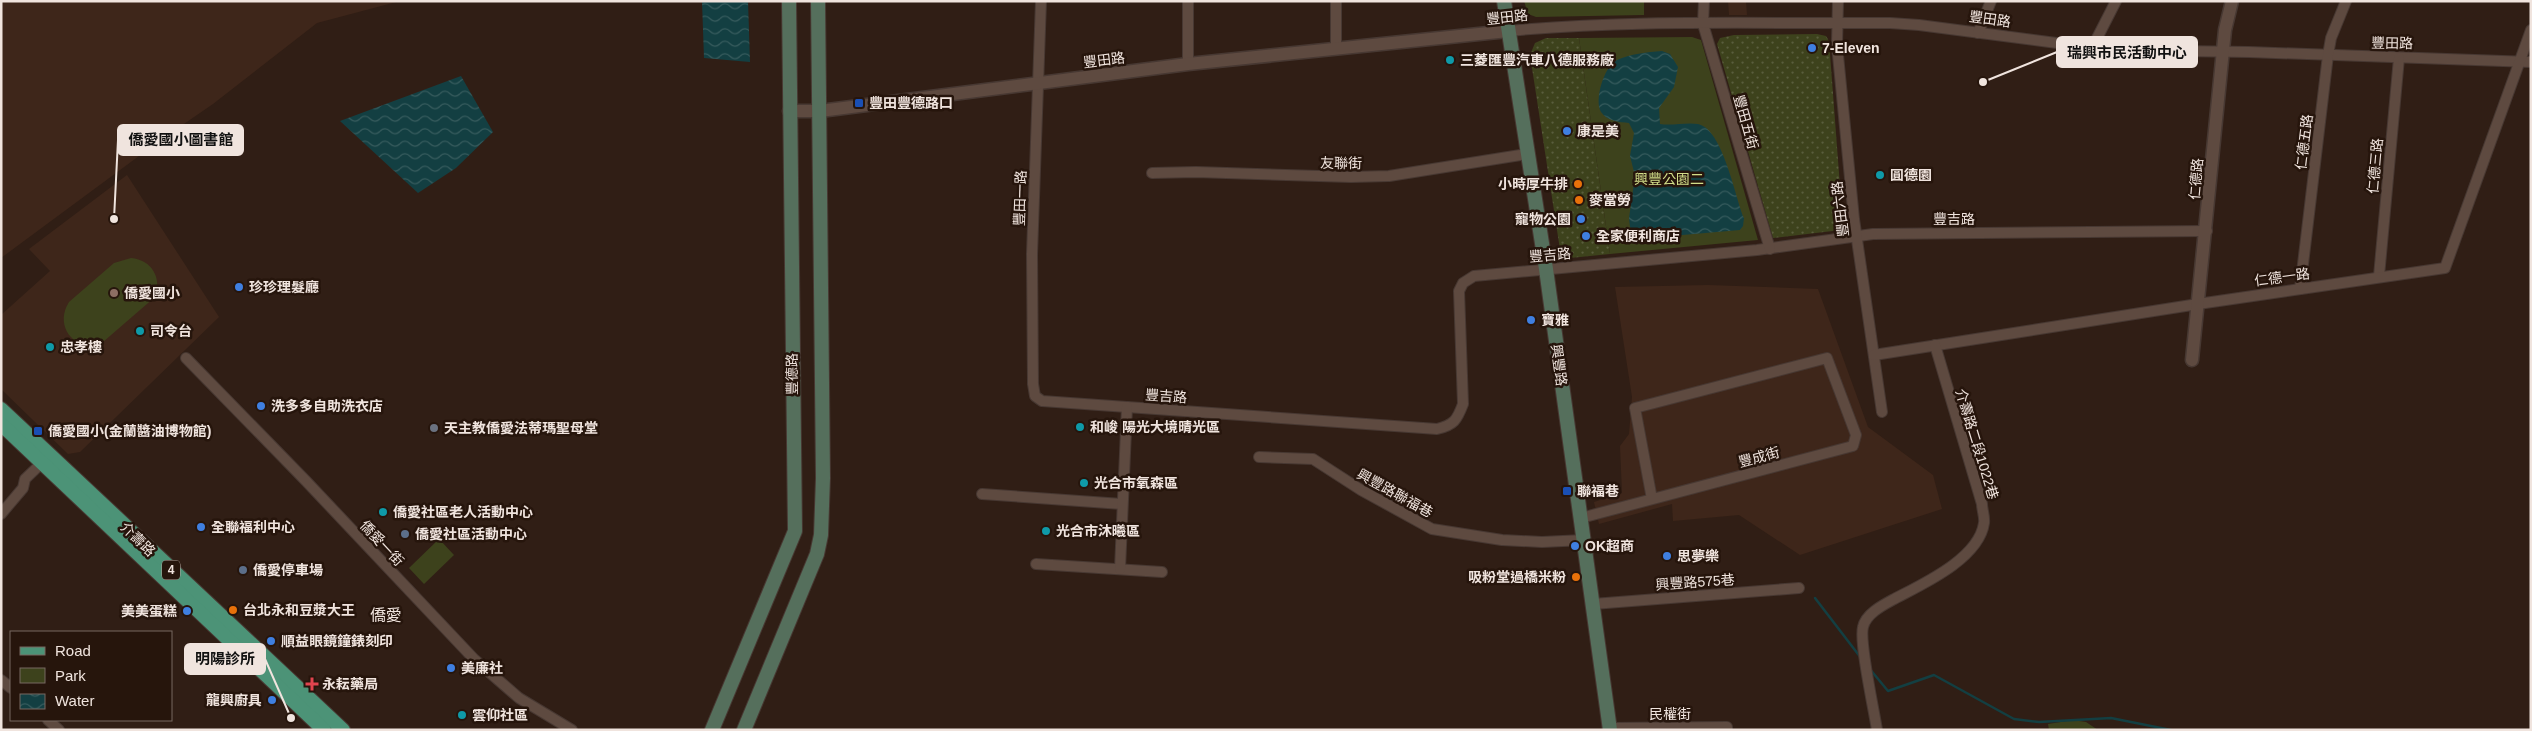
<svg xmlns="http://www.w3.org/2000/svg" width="2532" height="731" viewBox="0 0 2532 731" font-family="Arial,'Noto Sans TC',sans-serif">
	<defs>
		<pattern id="grass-dots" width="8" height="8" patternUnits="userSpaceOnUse" patternTransform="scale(1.25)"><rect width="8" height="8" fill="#3d421c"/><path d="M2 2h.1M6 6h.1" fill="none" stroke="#595d3d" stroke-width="1.8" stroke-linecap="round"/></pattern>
		<pattern id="water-waves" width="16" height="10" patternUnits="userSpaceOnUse" patternTransform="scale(1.25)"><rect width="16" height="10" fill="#133f42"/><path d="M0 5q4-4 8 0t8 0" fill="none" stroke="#365b5d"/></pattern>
	</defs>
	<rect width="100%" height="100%" fill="#301e15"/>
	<g fill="#3e261a">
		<polygon points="1,1 400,1 317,23 213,104 162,139 1,258"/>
		<polygon points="1728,1 1746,1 1747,15 1729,15"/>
		<polygon points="127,175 219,317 80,452 68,454 1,389 1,315 50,271 29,249"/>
		<polygon points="1708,285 1818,289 1868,427 1933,475 1942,509 1800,555 1739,515 1673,521 1672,504 1599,524 1594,502 1622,493 1620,446 1629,434 1632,397 1615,287"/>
	</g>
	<g fill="url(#grass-dots)">
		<polygon points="1817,34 1826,36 1829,41 1843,226 1841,230 1773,238 1717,44 1720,38 1734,35"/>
		<polygon points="1546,38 1579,38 1610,254 1570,258 1561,256 1530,55 1535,43"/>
	</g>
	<g fill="#3d421c">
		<polygon points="1524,1 1644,1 1644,15 1536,17 1528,14"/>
		<polygon points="1692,37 1701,40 1758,240 1610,254 1579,38"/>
		<path d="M 131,258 C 152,260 162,278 155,297 L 103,342 C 76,354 53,327 69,302 L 114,263 Z"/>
		<polygon points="439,539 454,555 424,584 409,568"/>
		<polygon points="2073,720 2086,722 2098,730 2049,730 2048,724"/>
	</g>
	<g fill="url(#water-waves)">
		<polygon points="702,1 748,1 750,62 704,58"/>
		<path d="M 1662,51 L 1670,54 L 1678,67 L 1674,87 L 1659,108 L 1660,124 C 1672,126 1686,122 1698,124 C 1723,129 1735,197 1744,218 L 1743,226 L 1740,230 L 1648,238 L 1636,233 L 1630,227 L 1629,218 L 1635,176 L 1630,156 L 1634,133 L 1629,123 C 1619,122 1607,121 1601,112 C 1594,100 1604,66 1617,60 C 1630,54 1647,52 1662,51 Z"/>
		<polygon points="461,76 493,132 456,168 418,193 340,121"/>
	</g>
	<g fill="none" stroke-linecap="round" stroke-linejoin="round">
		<g stroke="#133f42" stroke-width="2.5">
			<polyline points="1815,598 1861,658"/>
			<polyline points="1869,668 1888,691 1934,675 2014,719 2039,722 2111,718 2171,730"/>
		</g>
		<g stroke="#473832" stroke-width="12">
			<g id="minor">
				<path d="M 1041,1 L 1032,254 L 1033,384 L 1035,396 L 1042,401 L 1437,429 C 1454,425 1457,420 1463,404 L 1459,291 L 1463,283 L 1474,276 L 1757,250 L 1873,234 L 2207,231"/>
				<polyline points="1188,1 1188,64"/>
				<polyline points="1704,1 1703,24 1770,249"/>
				<polyline points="1838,1 1837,45 1854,219 1882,412"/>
				<path d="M 1508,31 C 1634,19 1763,24 1890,23 L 1919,25 L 2110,50 L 2249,52 L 2531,62"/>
				<polyline points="1978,33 1991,1"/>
				<polyline points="2092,48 2116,1"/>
				<polyline points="1336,49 1336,1"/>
				<polyline points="1152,173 1196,172 1351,177 1389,176 1527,154"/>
				<polyline points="2379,276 2399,58"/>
				<polyline points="2300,289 2328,55 2331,38 2346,1"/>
				<polyline points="1874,355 2198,304 2445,268 2531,30"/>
				<polyline points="186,358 306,481 474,659 519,698 572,730"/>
				<polyline points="1259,457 1313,459 1361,490 1432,529 1502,540 1542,542 1584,540"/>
				<polyline points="982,494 1122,504"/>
				<polyline points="1,514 23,488 25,479 46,459"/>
				<polyline points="1581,518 1853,446 1856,435 1827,358 1635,408 1652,499"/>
				<polyline points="1036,564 1162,572"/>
				<polyline points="1120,569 1127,407"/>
				<polyline points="1593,604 1799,588"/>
				<polyline points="1,680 11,688"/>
				<polyline points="48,720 59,730"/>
				<polyline points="1610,728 1727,727 1727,730"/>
				<path d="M 1877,730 C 1874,710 1859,642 1863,627 C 1866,613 1885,604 1896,598 C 1925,583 1979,558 1984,523 C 1985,517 1982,510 1982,504 L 1935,345"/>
			</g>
		</g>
		<g stroke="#473832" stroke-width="15">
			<g id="tertiary">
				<polyline points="789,111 820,111 1188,64 1508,31"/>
				<polyline points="2192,360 2225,30 2232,1"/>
			</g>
		</g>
		<g stroke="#473832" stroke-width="16">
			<g id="secondary">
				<polyline points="1504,1 1546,269 1610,730"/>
				<polyline points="712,730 795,531 789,1"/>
				<polyline points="744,730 817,554 821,535 823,478 818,1"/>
			</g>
		</g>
		<g stroke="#473832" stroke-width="16">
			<g id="primary">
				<polyline points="1,409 343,730"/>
				<polyline points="1,424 324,730"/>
			</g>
		</g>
		<use href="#minor" stroke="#5e4a40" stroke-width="10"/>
		<use href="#tertiary" stroke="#5e4a40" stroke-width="12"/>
		<use href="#secondary" stroke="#556f5c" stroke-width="14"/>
		<use href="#primary" stroke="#4c9377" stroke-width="14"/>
	</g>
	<g fill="#3f7fe0" stroke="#26150c" stroke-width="2">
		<circle cx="1812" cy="48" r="5"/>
		<circle cx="1567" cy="131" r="5"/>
		<circle cx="1581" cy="219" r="5"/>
		<circle cx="1586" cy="236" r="5"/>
		<circle cx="239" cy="287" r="5"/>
		<circle cx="1531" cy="320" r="5"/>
		<circle cx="261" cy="406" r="5"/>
		<circle cx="201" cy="527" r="5"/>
		<circle cx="1575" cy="546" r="5"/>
		<circle cx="1667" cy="556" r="5"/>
		<circle cx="187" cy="611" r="5"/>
		<circle cx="271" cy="641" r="5"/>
		<circle cx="451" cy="668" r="5"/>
		<circle cx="272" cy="700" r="5"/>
	</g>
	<g fill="#0f9aa8" stroke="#26150c" stroke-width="2">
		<circle cx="1450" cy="60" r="5"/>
		<circle cx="1880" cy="175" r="5"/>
		<circle cx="140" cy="331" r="5"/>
		<circle cx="50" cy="347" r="5"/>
		<circle cx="1080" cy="427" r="5"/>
		<circle cx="1084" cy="483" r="5"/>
		<circle cx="383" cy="512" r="5"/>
		<circle cx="1046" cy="531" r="5"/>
		<circle cx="462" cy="715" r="5"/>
	</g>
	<g fill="#1a4fb4" stroke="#26150c" stroke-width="2">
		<rect x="854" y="98" width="10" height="10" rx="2.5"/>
		<rect x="33" y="426" width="10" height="10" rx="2.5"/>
		<rect x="1562" y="486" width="10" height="10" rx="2.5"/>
	</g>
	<g fill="#e8710a" stroke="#26150c" stroke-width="2">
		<circle cx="1578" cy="184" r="5"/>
		<circle cx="1579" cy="200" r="5"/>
		<circle cx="1576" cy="577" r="5"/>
		<circle cx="233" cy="610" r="5"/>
	</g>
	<circle fill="#8d6e63" stroke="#26150c" stroke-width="2" cx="114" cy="293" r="5"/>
	<circle fill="#6b7280" stroke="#26150c" stroke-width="2" cx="434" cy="428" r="5"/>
	<g fill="#5c6f8a" stroke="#26150c" stroke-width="2">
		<circle cx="405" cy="534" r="5"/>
		<circle cx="243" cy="570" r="5"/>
	</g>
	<path fill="#e0444e" stroke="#26150c" stroke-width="2" d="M309.5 676.5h5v5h5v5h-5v5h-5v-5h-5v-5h5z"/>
	<g text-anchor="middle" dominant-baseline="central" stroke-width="5" stroke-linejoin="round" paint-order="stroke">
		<rect fill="#26150c" stroke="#b3a69f" stroke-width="1" x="162" y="560.5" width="18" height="19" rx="4"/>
		<g font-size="12" font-weight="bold" fill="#f0e4de">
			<text x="171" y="570">4</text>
		</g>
		<g font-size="14" fill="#f0e4de" stroke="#26150c">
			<text transform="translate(1507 17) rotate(-6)">豐田路</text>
			<text transform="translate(1990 19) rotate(8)">豐田路</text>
			<text transform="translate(2392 43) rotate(1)">豐田路</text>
			<text transform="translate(1104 60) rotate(-7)">豐田路</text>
			<text transform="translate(1746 122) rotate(74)">豐田五街</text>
			<text transform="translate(2304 142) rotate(-83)">仁德五路</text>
			<text transform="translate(1341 163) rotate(1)">友聯街</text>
			<text transform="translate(2375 166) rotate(-85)">仁德三路</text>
			<text transform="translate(2196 179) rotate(-85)">仁德路</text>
			<text transform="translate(1020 198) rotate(-88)">豐田一路</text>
			<text transform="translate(1840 209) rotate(-97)">豐田六路</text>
			<text x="1954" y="219">豐吉路</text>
			<text transform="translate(1550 255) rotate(-5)">豐吉路</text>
			<text transform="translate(2282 277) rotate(-8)">仁德一路</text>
			<text transform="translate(1559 365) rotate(82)">興豐路</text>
			<text transform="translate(792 374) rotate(-91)">豐德路</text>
			<text transform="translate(1166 396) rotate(4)">豐吉路</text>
			<text transform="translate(1977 444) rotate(73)">介壽路二段1022巷</text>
			<text transform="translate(1759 457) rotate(-15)">豐成街</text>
			<text transform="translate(1395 493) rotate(29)">興豐路聯福巷</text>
			<text transform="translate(138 539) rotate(44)">介壽路</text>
			<text transform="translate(382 543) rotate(47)">僑愛一街</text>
			<text transform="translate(1695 582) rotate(-4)">興豐路575巷</text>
			<text x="1670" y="714">民權街</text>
		</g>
		<g font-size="14" font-weight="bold" fill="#f0e4de" stroke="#26150c" text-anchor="start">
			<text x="1822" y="48">7-Eleven</text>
			<text x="1460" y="60">三菱匯豐汽車八德服務廠</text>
			<text x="869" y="103">豐田豐德路口</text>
			<text x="1577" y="131">康是美</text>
			<text x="1890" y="175">圓德園</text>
			<text x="1568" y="184" text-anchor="end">小時厚牛排</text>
			<text x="1589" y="200">麥當勞</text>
			<text x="1571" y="219" text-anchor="end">寵物公園</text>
			<text x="1596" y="236">全家便利商店</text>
			<text x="249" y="287">珍珍理髮廳</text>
			<text x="124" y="293">僑愛國小</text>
			<text x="1541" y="320">寶雅</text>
			<text x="150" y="331">司令台</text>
			<text x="60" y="347">忠孝樓</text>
			<text x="271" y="406">洗多多自助洗衣店</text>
			<text x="1090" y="427">和峻 陽光大境晴光區</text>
			<text x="444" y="428">天主教僑愛法蒂瑪聖母堂</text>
			<text x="48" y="431">僑愛國小(金蘭醬油博物館)</text>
			<text x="1094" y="483">光合市氧森區</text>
			<text x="1577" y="491">聯福巷</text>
			<text x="393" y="512">僑愛社區老人活動中心</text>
			<text x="211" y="527">全聯福利中心</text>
			<text x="1056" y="531">光合市沐曦區</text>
			<text x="415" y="534">僑愛社區活動中心</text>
			<text x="1585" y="546">OK超商</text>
			<text x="1677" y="556">思夢樂</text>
			<text x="253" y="570">僑愛停車場</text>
			<text x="1566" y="577" text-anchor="end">吸粉堂過橋米粉</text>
			<text x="243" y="610">台北永和豆漿大王</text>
			<text x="177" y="611" text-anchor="end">美美蛋糕</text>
			<text x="281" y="641">順益眼鏡鐘錶刻印</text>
			<text x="461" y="668">美廉社</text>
			<text x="322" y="684">永耘藥局</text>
			<text x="262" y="700" text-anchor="end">龍興廚具</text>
			<text x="472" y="715">雲仰社區</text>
		</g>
		<g font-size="14" fill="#d2de8a" stroke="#26150c">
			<text x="1669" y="179">興豐公園二</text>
		</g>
		<g font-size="16" fill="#f0e4de" stroke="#26150c">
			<text x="386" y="615">僑愛</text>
		</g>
	</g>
	<path fill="none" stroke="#f0e4de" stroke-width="2" d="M1983 82L2057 52M114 219L118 140M291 718L265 659"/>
	<g fill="#f0e4de" stroke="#26150c" stroke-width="2">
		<circle cx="1983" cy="82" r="5"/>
		<circle cx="114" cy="219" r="5"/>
		<circle cx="291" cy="718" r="5"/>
	</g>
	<g fill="#f0e4de" stroke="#f0e4de" stroke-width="2">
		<rect x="2057" y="37" width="140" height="30" rx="5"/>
		<rect x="118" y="125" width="125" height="30" rx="5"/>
		<rect x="185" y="644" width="80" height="30" rx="5"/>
	</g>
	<g font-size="15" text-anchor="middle" font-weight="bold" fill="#111">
		<text x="2127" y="58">瑞興市民活動中心</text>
		<text x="181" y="145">僑愛國小圖書館</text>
		<text x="225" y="664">明陽診所</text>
	</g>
	<rect width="2532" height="731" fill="none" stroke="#f0e4de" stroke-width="5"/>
	<rect x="10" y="631" width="162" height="90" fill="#26150c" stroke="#776860"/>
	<rect x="20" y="647" width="25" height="8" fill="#4c9377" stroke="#776860"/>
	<text x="55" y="656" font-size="15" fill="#f0e4de">Road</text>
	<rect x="20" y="668" width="25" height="15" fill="#3d421c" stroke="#776860"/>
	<text x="55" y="681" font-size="15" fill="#f0e4de">Park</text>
	<rect x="20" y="694" width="25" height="15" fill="url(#water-waves)" stroke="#776860"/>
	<text x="55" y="706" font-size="15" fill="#f0e4de">Water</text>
</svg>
